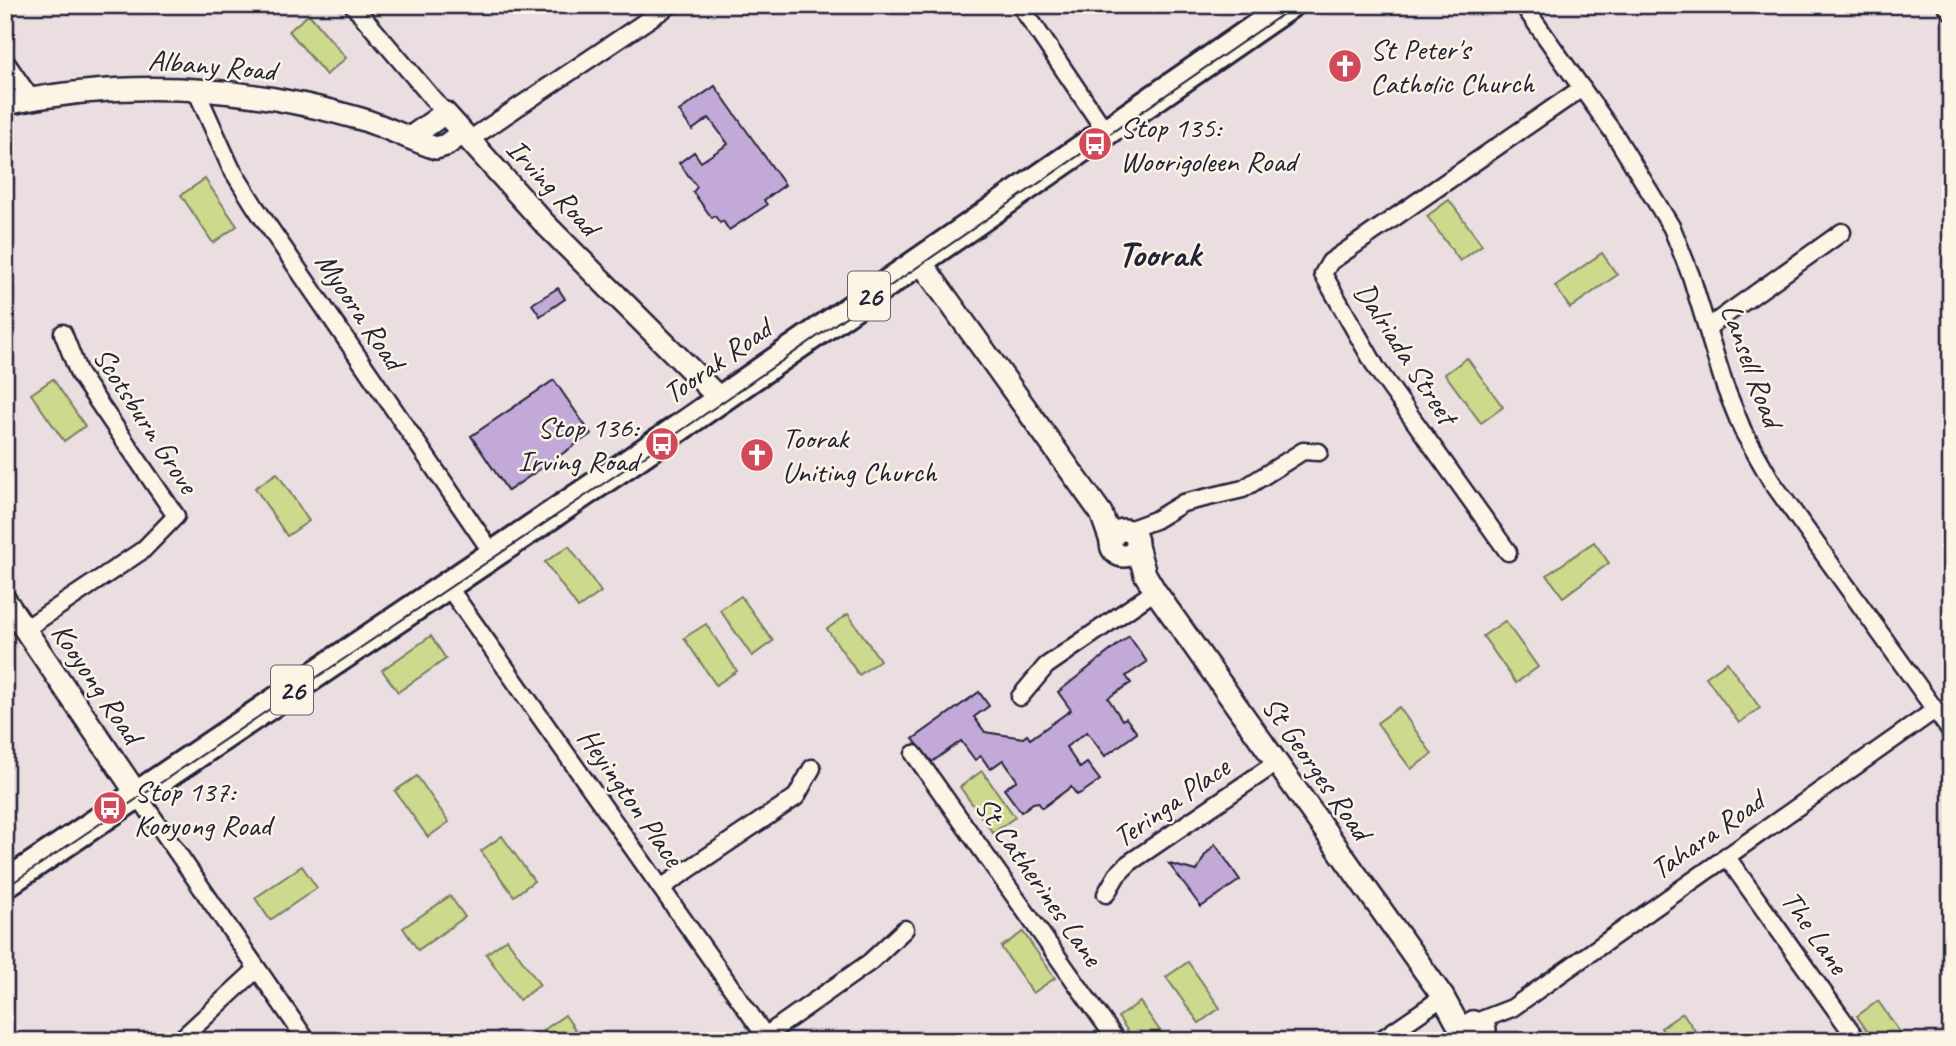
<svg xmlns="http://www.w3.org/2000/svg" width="1956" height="1046" viewBox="0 0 1956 1046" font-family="Caveat,sans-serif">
	<rect width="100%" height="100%" fill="#ebdee1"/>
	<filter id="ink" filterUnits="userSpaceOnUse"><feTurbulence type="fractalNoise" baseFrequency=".0143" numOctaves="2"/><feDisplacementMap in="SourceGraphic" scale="14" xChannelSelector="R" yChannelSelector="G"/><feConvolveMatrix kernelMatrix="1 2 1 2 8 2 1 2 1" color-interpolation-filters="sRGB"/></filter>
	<g filter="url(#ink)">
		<g fill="#cdd98c" stroke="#787e64" stroke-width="2">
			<polygon points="309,14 346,58 326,75 289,31"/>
			<polygon points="205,179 237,226 213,243 181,195"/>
			<polygon points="1449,200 1482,245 1460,261 1427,216"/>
			<polygon points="1602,253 1617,275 1570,308 1555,286"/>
			<polygon points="1467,358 1503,407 1481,423 1445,374"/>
			<polygon points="53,379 85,426 64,441 31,394"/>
			<polygon points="277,473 309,521 287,536 255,488"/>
			<polygon points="1594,542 1609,563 1563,597 1547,575"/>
			<polygon points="569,546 601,592 578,608 545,562"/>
			<polygon points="741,596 773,641 752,656 720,610"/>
			<polygon points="848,614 880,660 859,675 827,629"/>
			<polygon points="1505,621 1538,667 1516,683 1483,636"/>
			<polygon points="706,624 737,671 716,685 684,638"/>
			<polygon points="431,636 446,659 398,692 382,670"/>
			<polygon points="1727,662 1760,708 1739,723 1706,677"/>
			<polygon points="1399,707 1432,754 1411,769 1377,723"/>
			<polygon points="982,771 1015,817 993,833 960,787"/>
			<polygon points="417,776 449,822 428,837 395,791"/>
			<polygon points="502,836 534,881 514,896 481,851"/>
			<polygon points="302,866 317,888 270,920 255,898"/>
			<polygon points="450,896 465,917 418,950 403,928"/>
			<polygon points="1023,932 1055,978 1033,993 1001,947"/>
			<polygon points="507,939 540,985 519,1000 486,954"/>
			<polygon points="1188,962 1220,1008 1199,1023 1166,977"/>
			<polygon points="1878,1001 1906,1041 1874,1041 1857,1016"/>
			<polygon points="1140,1002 1167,1041 1135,1041 1118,1017"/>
			<polygon points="1683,1013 1702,1041 1670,1041 1661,1028"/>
			<polygon points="565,1015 583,1041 551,1041 544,1030"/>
		</g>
		<g fill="#c3a9d7" stroke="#22223b" stroke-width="2">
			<polygon points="715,86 785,185 764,200 767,205 729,230 723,221 720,223 715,216 712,218 693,192 697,187 679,163 694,152 701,162 728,144 709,118 692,130 679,111"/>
			<polygon points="558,288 565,299 540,316 532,304"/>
			<polygon points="554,380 591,434 508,491 471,436"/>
			<polygon points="1129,636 1147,662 1126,676 1131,683 1108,698 1122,720 1126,718 1137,733 1105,756 1087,732 1066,747 1080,768 1087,763 1100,780 1083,792 1077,795 1071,787 1042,808 1038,802 1033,803 1021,812 1004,789 1017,780 1003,760 990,769 981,756 975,760 961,741 932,762 913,739 979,692 989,706 974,717 985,732 1023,738 1027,735 1030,739 1071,710 1058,692"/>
			<polygon points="1215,844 1240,880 1201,907 1169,864 1197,871 1205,855"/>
		</g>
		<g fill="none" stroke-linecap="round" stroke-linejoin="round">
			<g stroke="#22223b" stroke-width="21">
				<g id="minor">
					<polyline points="353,5 445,113"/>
					<polyline points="1020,5 1106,132"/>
					<polyline points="1523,5 1615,135 1672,228 1691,276 1725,387 1743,431 1772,482 1951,732"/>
					<polyline points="5,61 31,99"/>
					<polyline points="196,90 231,168 256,208 493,554"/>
					<polyline points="469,140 670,5"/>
					<polyline points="1707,328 1842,232"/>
					<polyline points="1128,530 1155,520 1183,503 1243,489 1303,451 1319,452"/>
					<polyline points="1508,552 1377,369 1323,274 1330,262 1582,88"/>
					<polyline points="447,585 769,1041"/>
					<polyline points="25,629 143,550 176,516 79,374 63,333"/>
					<polyline points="1020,697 1046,666 1155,591"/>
					<polyline points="914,754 1117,1041"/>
					<polyline points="137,794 307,1041"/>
					<polyline points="1726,856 1858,1041"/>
					<polyline points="661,888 796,797 812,768"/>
					<polyline points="1106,894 1117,875 1129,863 1276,763"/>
					<polyline points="1476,1022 1512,1008 1935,710"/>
					<polyline points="765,1036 870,962 905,929"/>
					<polyline points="179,1041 257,969"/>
					<polyline points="1379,1041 1443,997"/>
				</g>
			</g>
			<g stroke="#22223b" stroke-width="26">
				<g id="tertiary">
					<polyline points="1949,5 1951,8"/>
					<path d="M 5,104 C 124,79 245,85 361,119 C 387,127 411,140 436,148 L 446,145 L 462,133"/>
					<polyline points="411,137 445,113 545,224 720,399"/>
					<polyline points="920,261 1101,513 1111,541"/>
					<circle cx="1124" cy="543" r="13"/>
					<polyline points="1137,546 1145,574 1155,591 1443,997 1461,1030"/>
					<polyline points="5,600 137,794"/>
					<polyline points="1461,1041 1461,1030 1473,1022 1485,1029 1485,1041"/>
				</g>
			</g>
			<g stroke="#22223b" stroke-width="32">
				<polyline id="primary" points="5,884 627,464 1289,5"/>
			</g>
			<use href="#minor" stroke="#fcf5e5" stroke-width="16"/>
			<use href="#tertiary" stroke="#fcf5e5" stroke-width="21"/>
			<use href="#primary" stroke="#fcf5e5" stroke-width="26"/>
			<polyline stroke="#22223b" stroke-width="2" points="5,888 662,444 1296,5"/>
		</g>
	</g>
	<defs>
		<g id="church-disc" transform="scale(1.75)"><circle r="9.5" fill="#d1495b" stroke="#fcf5e5"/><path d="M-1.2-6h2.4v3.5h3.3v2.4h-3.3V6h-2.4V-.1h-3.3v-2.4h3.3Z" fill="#fff"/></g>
		<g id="bus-disc" transform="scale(1.75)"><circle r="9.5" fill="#d1495b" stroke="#fcf5e5"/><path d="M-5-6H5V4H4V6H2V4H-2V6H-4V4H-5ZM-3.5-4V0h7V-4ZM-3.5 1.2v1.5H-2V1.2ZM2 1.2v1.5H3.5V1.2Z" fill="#fff"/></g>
	</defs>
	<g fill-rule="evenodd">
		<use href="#church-disc" x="1345" y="66"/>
		<use href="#bus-disc" x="1095" y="144"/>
		<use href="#bus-disc" x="662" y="444"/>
		<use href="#church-disc" x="757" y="455"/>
		<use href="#bus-disc" x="110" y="808"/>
	</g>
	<g text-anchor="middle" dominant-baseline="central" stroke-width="5" stroke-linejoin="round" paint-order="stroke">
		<g fill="#fcf5e5" stroke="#63616e" stroke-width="2">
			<rect x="848" y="271.5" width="42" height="49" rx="5"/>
			<rect x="271" y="665.5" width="42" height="49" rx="5"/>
		</g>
		<g font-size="28" font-weight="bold" fill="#22223b">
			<text x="869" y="296">26</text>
			<text x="292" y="690">26</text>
		</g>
		<g font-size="30" fill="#22223b" stroke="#fcf5e5" text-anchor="start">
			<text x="1370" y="49">St Peter's<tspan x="1370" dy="34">Catholic Church</tspan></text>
			<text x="1120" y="127">Stop 135:<tspan x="1120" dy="34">Woorigoleen Road</tspan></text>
			<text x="638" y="427" text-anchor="end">Stop 136:<tspan x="638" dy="34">Irving Road</tspan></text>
			<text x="782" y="438">Toorak<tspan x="782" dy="34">Uniting Church</tspan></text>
			<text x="134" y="791">Stop 137:<tspan x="134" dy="34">Kooyong Road</tspan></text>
		</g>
		<g font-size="30" fill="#22223b" stroke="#fcf5e5">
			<text transform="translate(212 65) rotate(5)">Albany Road</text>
			<text transform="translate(553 187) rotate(47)">Irving Road</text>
			<text transform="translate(360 311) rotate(56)">Myoora Road</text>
			<text transform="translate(1406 353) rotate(57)">Dalriada Street</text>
			<text transform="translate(717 361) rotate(-35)">Toorak Road</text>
			<text transform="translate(1752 365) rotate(70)">Lansell Road</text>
			<text transform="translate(146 420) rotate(57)">Scotsburn Grove</text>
			<text transform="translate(97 683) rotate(56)">Kooyong Road</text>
			<text transform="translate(1317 768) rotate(55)">St Georges Road</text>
			<text transform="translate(631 797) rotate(55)">Heyington Place</text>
			<text transform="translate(1171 802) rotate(-35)">Teringa Place</text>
			<text transform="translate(1707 835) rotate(-35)">Tahara Road</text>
			<text transform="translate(1039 881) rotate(55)">St Catherines Lane</text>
			<text transform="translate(1815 932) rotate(55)">The Lane</text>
		</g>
		<g font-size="37" font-weight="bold" fill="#22223b" stroke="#fcf5e5">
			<text x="1159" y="253">Toorak</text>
		</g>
	</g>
	<rect width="1956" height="1046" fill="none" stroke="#fcf5e5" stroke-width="28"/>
	<rect x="14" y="14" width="1928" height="1018" fill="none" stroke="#22223b" stroke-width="2.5" filter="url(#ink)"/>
</svg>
